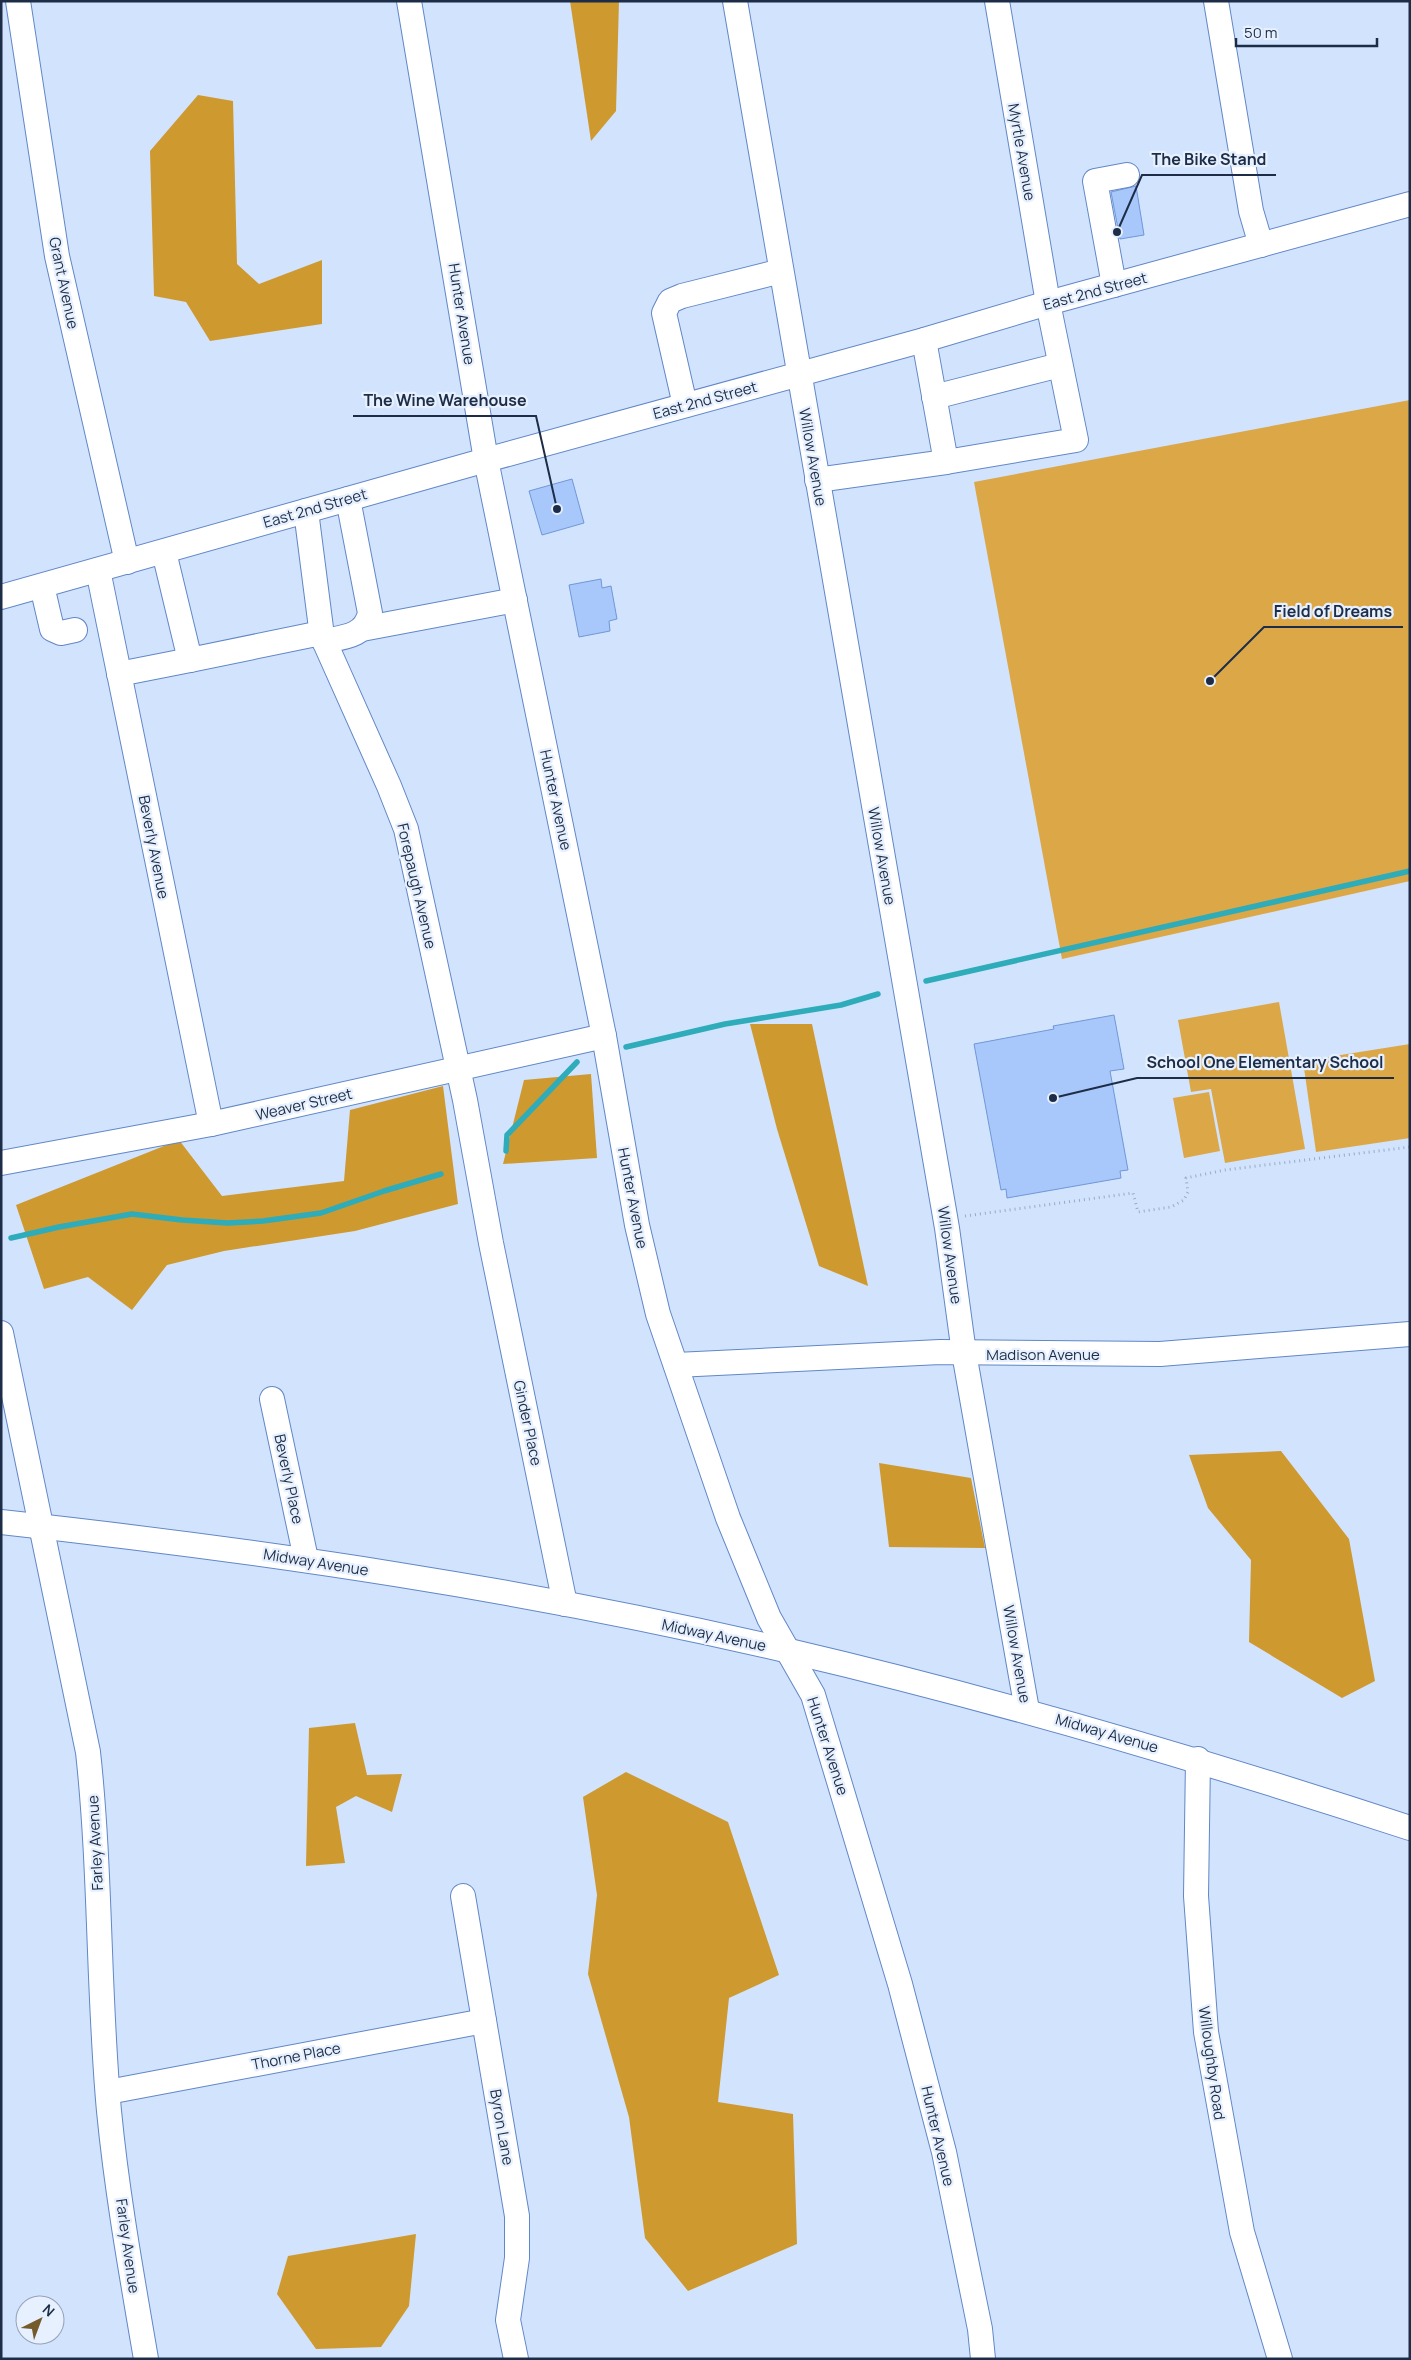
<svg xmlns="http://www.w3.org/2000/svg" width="1411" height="2360" viewBox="0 0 1411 2360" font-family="Manrope,sans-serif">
	<rect width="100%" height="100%" fill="#d2e3fe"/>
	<g fill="#dba747">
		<polygon points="1410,400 1410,881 1062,959 974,482"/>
		<polygon points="1279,1002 1305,1149 1225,1163 1211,1089 1191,1092 1178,1020"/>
		<polygon points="1410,1044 1410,1138 1316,1152 1303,1061"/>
		<polygon points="1209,1092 1220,1151 1184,1158 1173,1098"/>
	</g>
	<g fill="#ce992f">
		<polygon points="570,1 619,1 616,111 591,141"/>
		<polygon points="198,95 233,101 237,264 259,284 322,260 322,324 210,341 186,302 154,296 150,151"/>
		<polygon points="750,1024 812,1024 868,1286 819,1266 777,1129"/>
		<polygon points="591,1074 597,1158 503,1164 524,1080"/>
		<polygon points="443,1086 458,1204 355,1231 224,1251 167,1265 132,1310 88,1277 44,1289 16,1205 179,1140 222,1196 344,1181 350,1110"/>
		<polygon points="1281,1451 1349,1539 1375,1681 1342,1698 1249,1642 1251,1560 1208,1508 1189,1455"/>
		<polygon points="879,1463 971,1478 985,1548 889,1547"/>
		<polygon points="355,1723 367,1775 402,1774 392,1812 356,1796 336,1807 345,1863 306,1866 309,1728"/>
		<polygon points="626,1772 728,1822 779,1975 729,1998 718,2102 793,2114 797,2244 688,2291 645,2238 629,2117 588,1974 597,1895 583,1797"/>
		<polygon points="416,2234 409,2306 381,2347 316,2349 277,2294 288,2256"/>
	</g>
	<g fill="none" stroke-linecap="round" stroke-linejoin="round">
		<g stroke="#2eacb9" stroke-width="5.5">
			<polyline points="926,981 1410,871"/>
			<polyline points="626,1047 725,1024 841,1005 878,994"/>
			<polyline points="506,1151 507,1135 577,1062"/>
			<polyline points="11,1238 59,1227 132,1214 182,1220 228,1223 263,1221 321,1213 384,1191 441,1174"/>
		</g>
	</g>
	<g fill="#a8c7fa" stroke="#7097d7">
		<polygon points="1136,186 1144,235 1120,239 1111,192"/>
		<polygon points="572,479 584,523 542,535 529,491"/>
		<polygon points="601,579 602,588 611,586 617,619 609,621 610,631 579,637 569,585"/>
		<polygon points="1114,1015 1124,1069 1110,1071 1128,1170 1120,1171 1121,1178 1007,1198 1006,1189 1001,1190 974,1044 1054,1029 1053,1026"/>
	</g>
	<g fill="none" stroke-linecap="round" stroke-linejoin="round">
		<g stroke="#6187c6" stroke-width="26">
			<g id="minor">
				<polyline points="18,1 57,256 127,562"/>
				<polyline points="409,1 486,460 604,1036 637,1225 658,1314 728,1518 769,1618 813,1695 900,1984 944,2152 980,2329 983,2359"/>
				<polyline points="735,1 947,1228 964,1353 1027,1710"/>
				<polyline points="1216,1 1251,211 1261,245"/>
				<polyline points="1114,285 1095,181 1127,175"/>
				<polyline points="934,397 1060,365"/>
				<polyline points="685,405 664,313 670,301 682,296 781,271"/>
				<polyline points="946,462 1076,440 1048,303 997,1"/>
				<polyline points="817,480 946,462 924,340"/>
				<polyline points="306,511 322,636 389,786 406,829 465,1100 491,1243 565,1604"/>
				<polyline points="164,552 190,660 321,633"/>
				<polyline points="98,570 211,1124"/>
				<polyline points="42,586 52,629 61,633 75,630"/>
				<polyline points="1,597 486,460 924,340 1048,303 1410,204"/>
				<polyline points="362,629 515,600"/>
				<path d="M 324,641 C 345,637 365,636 370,613 L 348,499"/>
				<polyline points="119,674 190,660"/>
				<polyline points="1,1163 211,1124 604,1036"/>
				<path d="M 1,1333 L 88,1752 C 101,1871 98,1992 109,2111 C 117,2194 132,2277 146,2359"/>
				<polyline points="676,1365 940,1352 1160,1354 1410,1334"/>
				<polyline points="272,1399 306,1559"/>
				<path d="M 1,1522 C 266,1551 530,1590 789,1651 C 999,1700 1205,1761 1410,1828"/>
				<polyline points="1198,1759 1196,1896 1206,2032 1242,2232 1280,2359"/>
				<polyline points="463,1896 517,2216 517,2258 508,2320 516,2359"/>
				<polyline points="108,2092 484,2021"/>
			</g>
		</g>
		<polyline stroke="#9aaac5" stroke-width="3" stroke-dasharray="1 4" stroke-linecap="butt" points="965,1216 1133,1193 1138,1212 1171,1207 1184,1200 1188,1192 1186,1178 1225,1170 1410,1147"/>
		<use href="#minor" stroke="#fff" stroke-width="24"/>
	</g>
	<g text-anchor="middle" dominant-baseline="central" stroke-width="4.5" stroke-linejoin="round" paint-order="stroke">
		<g font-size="15" fill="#1d2d47" stroke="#e7f0fe">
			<text transform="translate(1022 152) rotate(80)">Myrtle Avenue</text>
			<text transform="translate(64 283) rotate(78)">Grant Avenue</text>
			<text transform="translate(1095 291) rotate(-15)">East 2nd Street</text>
			<text transform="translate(462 314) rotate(81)">Hunter Avenue</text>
			<text transform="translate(705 400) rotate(-15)">East 2nd Street</text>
			<text transform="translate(813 457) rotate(80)">Willow Avenue</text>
			<text transform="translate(315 508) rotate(-16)">East 2nd Street</text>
			<text transform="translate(556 800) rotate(78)">Hunter Avenue</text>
			<text transform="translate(154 847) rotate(79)">Beverly Avenue</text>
			<text transform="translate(882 856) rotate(80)">Willow Avenue</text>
			<text transform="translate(417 886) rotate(77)">Forepaugh Avenue</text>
			<text transform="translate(304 1104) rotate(-13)">Weaver Street</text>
			<text transform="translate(633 1198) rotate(79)">Hunter Avenue</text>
			<text transform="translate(950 1255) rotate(82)">Willow Avenue</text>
			<text x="1043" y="1354">Madison Avenue</text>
			<text transform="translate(528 1423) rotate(78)">Ginder Place</text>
			<text transform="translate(289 1479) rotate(78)">Beverly Place</text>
			<text transform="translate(316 1562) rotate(9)">Midway Avenue</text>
			<text transform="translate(714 1635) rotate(12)">Midway Avenue</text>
			<text transform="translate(1017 1654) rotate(80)">Willow Avenue</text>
			<text transform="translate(1107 1733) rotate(16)">Midway Avenue</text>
			<text transform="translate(828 1746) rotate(72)">Hunter Avenue</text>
			<text transform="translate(95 1843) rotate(-93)">Farley Avenue</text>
			<text transform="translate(296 2056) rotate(-11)">Thorne Place</text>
			<text transform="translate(1212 2063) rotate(82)">Willoughby Road</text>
			<text transform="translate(502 2127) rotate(80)">Byron Lane</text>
			<text transform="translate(938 2136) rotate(77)">Hunter Avenue</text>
			<text transform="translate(128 2246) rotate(82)">Farley Avenue</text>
		</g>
	</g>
	<path fill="none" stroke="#1d2d47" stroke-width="2" d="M1117 232L1142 175H1276M557 509L536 416H353M1210 681L1264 627H1403M1053 1098L1137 1078H1394"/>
	<g fill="#1d2d47" stroke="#e7f0fe" stroke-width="2">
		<circle cx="1117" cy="232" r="5"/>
		<circle cx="557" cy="509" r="5"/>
		<circle cx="1210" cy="681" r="5"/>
		<circle cx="1053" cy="1098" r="5"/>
	</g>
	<g font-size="16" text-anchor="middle" font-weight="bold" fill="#1d2d47" stroke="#e7f0fe" stroke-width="4.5" stroke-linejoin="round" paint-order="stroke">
		<text x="1209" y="165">The Bike Stand</text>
		<text x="445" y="406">The Wine Warehouse</text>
		<text x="1333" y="617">Field of Dreams</text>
		<text x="1265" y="1068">School One Elementary School</text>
	</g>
	<rect width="1411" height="2360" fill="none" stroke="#1d2d47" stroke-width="5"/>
	<g transform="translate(40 2320) rotate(42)"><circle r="24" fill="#e7f0fe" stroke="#96a2b5"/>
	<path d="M0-4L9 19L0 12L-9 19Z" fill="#755b2c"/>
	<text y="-8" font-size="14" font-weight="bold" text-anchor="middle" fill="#1d2d47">N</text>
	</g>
	<path d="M1236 38v8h141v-8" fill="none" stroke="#1d2d47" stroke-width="2.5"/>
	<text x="1244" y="38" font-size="15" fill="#1d2d47" stroke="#e7f0fe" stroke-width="4" paint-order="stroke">50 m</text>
</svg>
